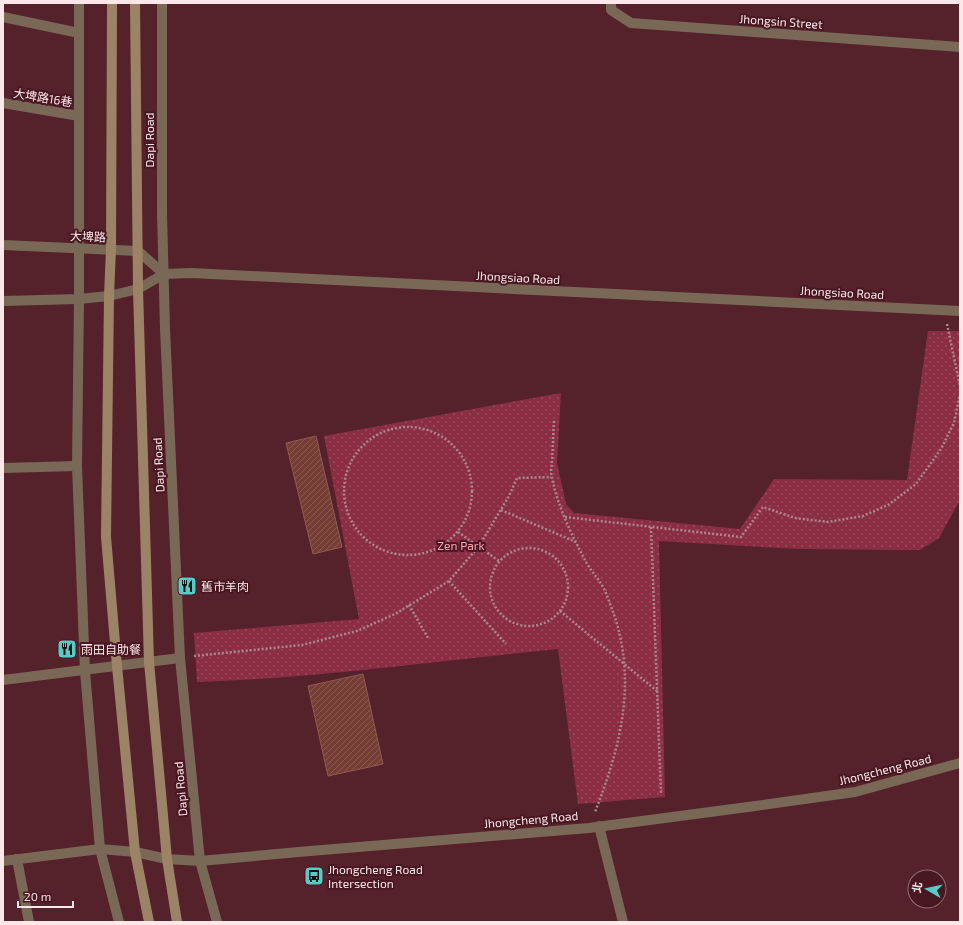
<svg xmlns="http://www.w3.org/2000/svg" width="963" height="925" viewBox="0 0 963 925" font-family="'Exo 2','Noto Sans TC',sans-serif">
	<defs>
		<pattern id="park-dots" width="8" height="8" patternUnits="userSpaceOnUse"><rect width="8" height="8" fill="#8b2e43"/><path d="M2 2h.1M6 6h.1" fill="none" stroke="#9c4c5e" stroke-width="1.8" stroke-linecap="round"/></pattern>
		<pattern id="building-hatch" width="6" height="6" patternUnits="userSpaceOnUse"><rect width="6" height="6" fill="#743e35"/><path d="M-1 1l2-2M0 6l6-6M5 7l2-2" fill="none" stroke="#895a52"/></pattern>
	</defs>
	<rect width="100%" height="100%" fill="#55212b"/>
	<path fill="url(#park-dots)" d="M 928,331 L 960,331 L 960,500 L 939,538 L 920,550 L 799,549 L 659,541 L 665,797 L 578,804 L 558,649 C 438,661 318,678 197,682 L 194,633 L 359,619 L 324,436 L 561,393 L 557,463 L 566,504 L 574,513 L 740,529 L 774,479 L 907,480 Z"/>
	<g fill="url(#building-hatch)" stroke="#925a50">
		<polygon points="316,436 342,547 313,554 286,443"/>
		<polygon points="363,674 383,764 328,776 308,686"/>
	</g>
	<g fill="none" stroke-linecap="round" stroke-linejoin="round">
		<g stroke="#ab878d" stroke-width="2.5" stroke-dasharray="2 2" stroke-linecap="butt">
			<polyline points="947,324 960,386"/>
			<path d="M 554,421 C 553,434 553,447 552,460 C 552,466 550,473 552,478 C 558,507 572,536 586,562 C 591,571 598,578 603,587 C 607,594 609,602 612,609 C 638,679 621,746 595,812"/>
			<circle cx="408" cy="491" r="64"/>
			<polyline points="501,510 576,542"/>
			<polyline points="565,517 741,537 763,507 795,518 828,522 863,516 888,505 916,484 941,449 954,423 960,394"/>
			<polyline points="651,527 661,794"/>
			<polyline points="458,532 499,561"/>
			<circle cx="529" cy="587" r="39"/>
			<polyline points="449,581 506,644"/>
			<polyline points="409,605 428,638"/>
			<polyline points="560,611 657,691"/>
			<polyline points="194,656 302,645 357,631 395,614 449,581 479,546 509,496 517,478 551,477"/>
		</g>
		<g stroke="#786855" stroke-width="10">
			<polyline points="3,17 79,33"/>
			<polyline points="3,103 79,116"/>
			<polyline points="3,245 138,251 164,274"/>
			<polyline points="17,859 29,922"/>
		</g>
		<g stroke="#786855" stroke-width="10">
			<polyline points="79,3 79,299 77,466 85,671 100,849 119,922"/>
			<polyline points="162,3 162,213 165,329 180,658 200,861 217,922"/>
			<polyline points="611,3 611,10 631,23 960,47"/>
			<polyline points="3,301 79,299 109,296 138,289 164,274 191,273 960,311"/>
			<polyline points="3,468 77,466"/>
			<polyline points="3,680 180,658"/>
			<polyline points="599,826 623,922"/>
			<polyline points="3,861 100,849 135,852 167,859 200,861 310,851 589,828 748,807 855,792 960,763"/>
		</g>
		<g stroke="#9d8366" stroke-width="10">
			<polyline points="112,3 111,249 109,296 106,537 117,666 135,852 149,922"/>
			<polyline points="135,3 138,289 149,662 167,859 177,922"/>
		</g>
	</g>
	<defs>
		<g id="restaurant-square" transform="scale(1)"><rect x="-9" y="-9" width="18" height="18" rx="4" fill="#54cdc7" stroke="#491722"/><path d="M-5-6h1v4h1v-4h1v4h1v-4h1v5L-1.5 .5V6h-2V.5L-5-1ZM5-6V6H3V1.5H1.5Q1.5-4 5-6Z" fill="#111"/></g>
		<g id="bus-square" transform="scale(1)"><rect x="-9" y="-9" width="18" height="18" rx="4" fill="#54cdc7" stroke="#491722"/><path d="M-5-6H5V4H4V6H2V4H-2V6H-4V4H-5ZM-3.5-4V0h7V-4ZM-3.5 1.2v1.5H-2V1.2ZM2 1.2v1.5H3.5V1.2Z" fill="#111"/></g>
	</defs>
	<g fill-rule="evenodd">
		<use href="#restaurant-square" x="187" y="586"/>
		<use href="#restaurant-square" x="67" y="649"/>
		<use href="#bus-square" x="314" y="876"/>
	</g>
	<g text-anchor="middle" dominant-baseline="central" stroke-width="4" stroke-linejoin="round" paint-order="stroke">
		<g font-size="12" fill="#fce7e9" stroke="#491722">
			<text transform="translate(781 21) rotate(4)">Jhongsin Street</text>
			<text transform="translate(43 97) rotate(9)">大埤路16巷</text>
			<text transform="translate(149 140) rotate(-90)">Dapi Road</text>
			<text transform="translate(88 236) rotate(2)">大埤路</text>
			<text transform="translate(518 277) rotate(3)">Jhongsiao Road</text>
			<text transform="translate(842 292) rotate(3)">Jhongsiao Road</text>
			<text transform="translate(158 465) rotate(-93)">Dapi Road</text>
			<text transform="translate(885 769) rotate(-14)">Jhongcheng Road</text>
			<text transform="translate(180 789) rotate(-95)">Dapi Road</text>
			<text transform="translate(531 819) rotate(-5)">Jhongcheng Road</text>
		</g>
		<g font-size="12" fill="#fca7b3" stroke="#491722">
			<text x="461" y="545">Zen Park</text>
		</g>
		<g font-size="12" fill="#fce7e9" stroke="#491722" text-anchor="start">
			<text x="201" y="586">舊市羊肉</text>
			<text x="81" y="649">雨田自助餐</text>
			<text x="328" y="869">Jhongcheng Road<tspan x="328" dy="14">Intersection</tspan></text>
		</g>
	</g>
	<rect width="963" height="925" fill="none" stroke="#fce7e9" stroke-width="8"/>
	<g transform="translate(927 889) rotate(279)"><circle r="19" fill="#491722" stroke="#916a72"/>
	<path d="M0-3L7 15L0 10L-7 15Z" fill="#54cdc7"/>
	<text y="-6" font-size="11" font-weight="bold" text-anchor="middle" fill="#fce7e9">北</text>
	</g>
	<path d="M18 901v6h55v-6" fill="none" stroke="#fce7e9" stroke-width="2"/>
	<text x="24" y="901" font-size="12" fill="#fce7e9" stroke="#491722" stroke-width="3" paint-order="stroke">20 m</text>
</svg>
